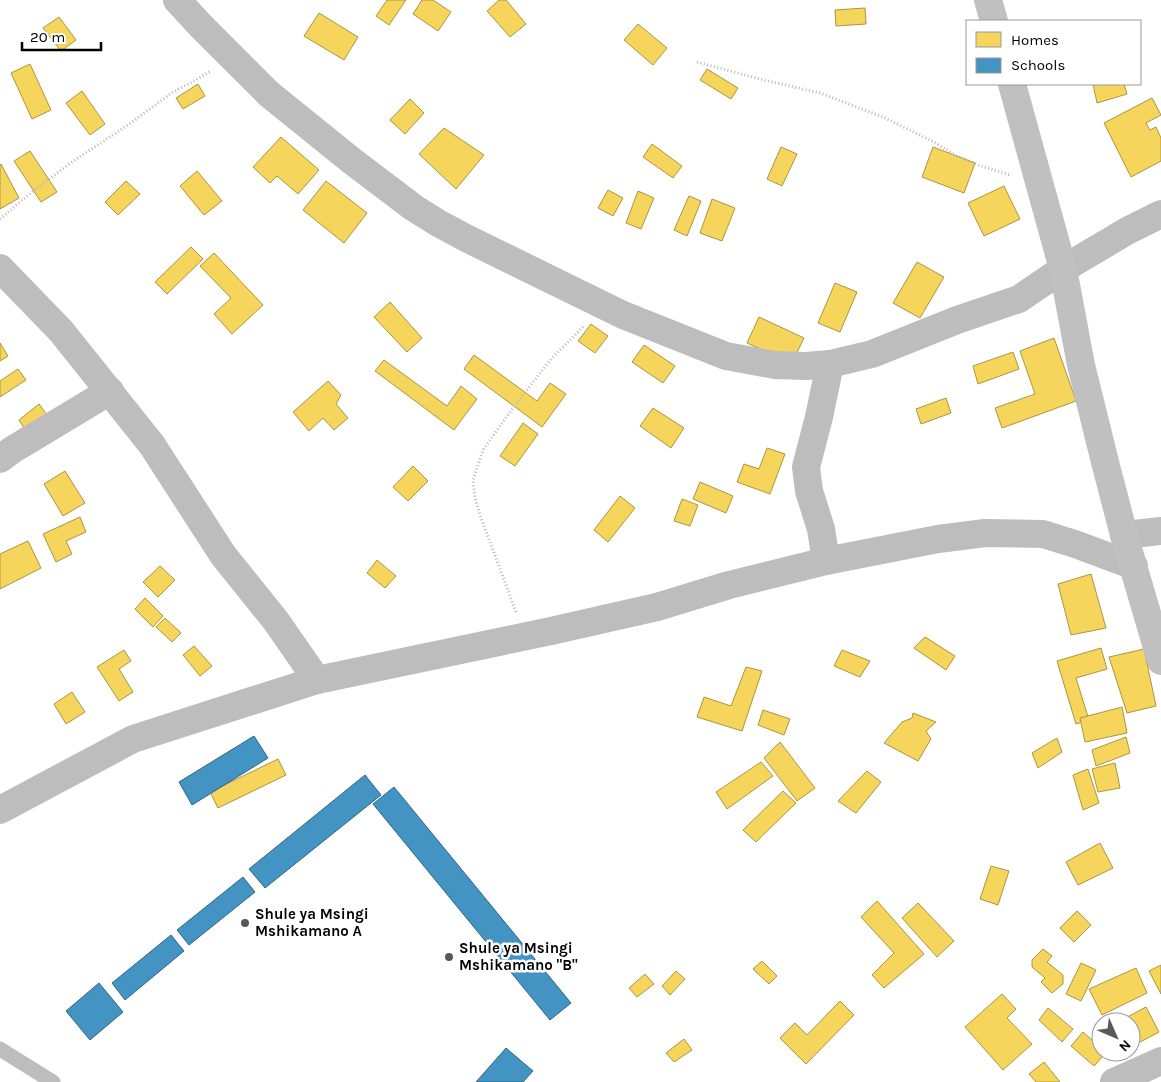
<svg xmlns="http://www.w3.org/2000/svg" width="1161" height="1082" viewBox="0 0 1161 1082" font-family="Karla,sans-serif">
	<rect width="100%" height="100%" fill="#fff"/>
	<g fill="#f6d55c" stroke="#ac9540">
		<polygon points="387,0 406,0 389,25 376,16"/>
		<polygon points="422,0 433,0 451,12 438,31 413,14"/>
		<polygon points="499,0 506,0 526,24 510,37 487,11"/>
		<polygon points="865,8 866,24 836,26 835,10"/>
		<polygon points="319,13 358,37 344,60 304,36"/>
		<polygon points="59,17 76,40 61,51 43,28"/>
		<polygon points="638,24 667,48 653,65 624,40"/>
		<polygon points="30,64 51,110 32,119 11,73"/>
		<polygon points="707,69 738,88 731,99 700,80"/>
		<polygon points="198,84 205,96 183,109 176,98"/>
		<polygon points="1093,84 1124,84 1127,94 1097,103"/>
		<polygon points="82,91 105,124 90,135 66,103"/>
		<polygon points="1152,98 1161,115 1146,123 1150,130 1156,127 1161,138 1161,161 1131,177 1104,123"/>
		<polygon points="410,99 424,113 405,134 390,120"/>
		<polygon points="444,128 484,155 456,189 419,154"/>
		<polygon points="281,137 319,170 298,194 277,176 270,183 253,167"/>
		<polygon points="652,144 682,166 673,178 643,157"/>
		<polygon points="781,147 797,154 782,186 767,179"/>
		<polygon points="933,147 975,163 964,193 922,177"/>
		<polygon points="30,151 57,192 41,202 14,161"/>
		<polygon points="1,164 19,198 0,209 0,165"/>
		<polygon points="197,171 222,201 204,215 180,186"/>
		<polygon points="126,181 140,194 118,215 105,202"/>
		<polygon points="326,181 367,213 344,243 303,210"/>
		<polygon points="1004,186 1020,219 984,236 968,203"/>
		<polygon points="608,190 623,198 613,216 598,208"/>
		<polygon points="638,191 654,198 641,229 626,223"/>
		<polygon points="689,196 701,201 687,236 674,230"/>
		<polygon points="712,199 735,208 722,241 700,233"/>
		<polygon points="191,247 203,259 167,294 155,282"/>
		<polygon points="214,253 263,305 232,334 214,314 231,298 200,266"/>
		<polygon points="917,262 944,277 920,318 893,303"/>
		<polygon points="835,283 857,292 840,332 818,323"/>
		<polygon points="390,302 422,338 407,352 374,317"/>
		<polygon points="759,317 804,338 792,363 747,343"/>
		<polygon points="591,324 608,336 595,353 578,341"/>
		<polygon points="1054,338 1076,401 1002,428 995,408 1035,394 1020,351"/>
		<polygon points="0,343 8,356 0,361"/>
		<polygon points="644,345 675,366 663,383 632,362"/>
		<polygon points="1013,352 1019,369 978,384 973,366"/>
		<polygon points="474,355 537,401 550,383 566,394 542,427 464,369"/>
		<polygon points="384,360 447,406 461,386 477,399 454,430 375,371"/>
		<polygon points="18,369 26,380 0,397 0,381"/>
		<polygon points="328,381 341,395 336,404 348,418 334,430 323,418 309,431 293,412"/>
		<polygon points="946,398 951,413 921,424 916,409"/>
		<polygon points="39,404 47,415 26,431 19,420"/>
		<polygon points="653,408 684,428 671,448 640,426"/>
		<polygon points="523,423 538,434 515,466 500,456"/>
		<polygon points="767,448 785,454 770,494 737,482 744,464 759,469"/>
		<polygon points="413,466 428,481 408,501 393,487"/>
		<polygon points="65,471 85,503 63,516 44,484"/>
		<polygon points="700,482 733,496 726,513 693,499"/>
		<polygon points="620,496 635,508 608,542 594,530"/>
		<polygon points="682,499 698,505 690,526 674,521"/>
		<polygon points="80,517 86,532 66,541 72,554 56,562 43,534"/>
		<polygon points="28,541 41,568 0,589 0,554"/>
		<polygon points="377,560 396,576 385,588 367,573"/>
		<polygon points="160,566 175,580 158,597 143,582"/>
		<polygon points="1091,574 1106,628 1071,635 1058,584"/>
		<polygon points="145,598 163,616 153,627 135,609"/>
		<polygon points="165,618 181,633 172,642 156,627"/>
		<polygon points="925,637 955,656 946,670 914,648"/>
		<polygon points="194,646 212,666 200,676 183,655"/>
		<polygon points="1101,648 1107,669 1076,678 1089,720 1076,724 1057,661"/>
		<polygon points="1144,649 1156,706 1127,713 1109,657"/>
		<polygon points="124,650 131,661 119,669 133,692 119,701 97,667"/>
		<polygon points="842,650 870,661 860,677 834,666"/>
		<polygon points="746,667 762,671 742,731 697,717 704,697 731,706"/>
		<polygon points="72,692 85,712 66,724 54,704"/>
		<polygon points="1122,707 1127,733 1085,742 1080,718"/>
		<polygon points="763,710 790,719 784,735 758,725"/>
		<polygon points="913,713 936,722 926,731 931,739 918,761 884,743 902,722 912,718"/>
		<polygon points="1126,737 1130,753 1096,766 1092,750"/>
		<polygon points="1057,738 1062,752 1038,768 1032,753"/>
		<polygon points="780,742 815,788 797,801 764,758"/>
		<polygon points="278,759 286,775 218,808 210,792"/>
		<polygon points="761,762 773,776 727,809 716,792"/>
		<polygon points="1115,763 1120,788 1098,792 1092,769"/>
		<polygon points="1088,769 1099,803 1083,810 1073,775"/>
		<polygon points="867,771 881,782 856,813 838,801"/>
		<polygon points="783,791 796,803 756,842 743,830"/>
		<polygon points="1100,843 1113,868 1078,885 1066,862"/>
		<polygon points="991,866 1009,871 998,905 980,899"/>
		<polygon points="877,901 924,954 884,988 872,975 894,953 861,917"/>
		<polygon points="918,903 954,941 937,957 902,918"/>
		<polygon points="1077,911 1091,925 1074,942 1060,928"/>
		<polygon points="1043,949 1052,956 1047,962 1063,975 1063,984 1052,993 1041,982 1045,978 1032,967 1032,960"/>
		<polygon points="762,961 777,976 769,984 753,969"/>
		<polygon points="1081,963 1096,970 1081,1001 1066,994"/>
		<polygon points="1161,965 1161,994 1149,971"/>
		<polygon points="1136,968 1147,993 1102,1015 1089,989"/>
		<polygon points="676,971 685,979 670,995 662,986"/>
		<polygon points="645,974 654,984 637,997 629,988"/>
		<polygon points="1002,994 1016,1009 1007,1018 1032,1044 1003,1070 965,1027"/>
		<polygon points="840,1001 854,1015 806,1064 780,1038 795,1023 807,1035"/>
		<polygon points="1146,1007 1159,1032 1131,1047 1131,1022 1118,1022"/>
		<polygon points="1048,1008 1073,1029 1062,1042 1039,1020"/>
		<polygon points="1083,1032 1101,1048 1101,1052 1106,1053 1094,1066 1071,1046"/>
		<polygon points="684,1039 692,1050 674,1062 666,1053"/>
		<polygon points="1044,1062 1060,1082 1036,1082 1029,1074"/>
	</g>
	<g fill="#4393c3" stroke="#2f6788">
		<polygon points="254,736 268,758 192,805 179,782"/>
		<polygon points="365,775 381,795 265,888 249,869"/>
		<polygon points="394,787 571,1003 550,1020 373,804"/>
		<polygon points="243,877 255,892 189,945 177,930"/>
		<polygon points="171,935 184,951 125,1000 112,983"/>
		<polygon points="99,983 123,1012 90,1040 66,1011"/>
		<polygon points="506,1048 533,1071 523,1082 476,1082"/>
	</g>
	<g fill="none" stroke-linecap="round" stroke-linejoin="round">
		<g stroke="#b8b8b8" stroke-width="3" stroke-dasharray="1 2.5" stroke-linecap="butt">
			<polyline points="697,62 760,79 820,93 883,117 934,142 955,155 981,166 1010,175"/>
			<polyline points="0,219 32,192 69,164 128,125 173,92 192,82 211,71"/>
			<polyline points="516,612 480,515 475,498 473,480 483,450 515,405 552,358 584,326"/>
		</g>
		<polyline stroke="#bdbdbd" stroke-width="15" points="0,1049 53,1082"/>
		<g stroke="#bdbdbd" stroke-width="28">
			<polyline points="177,0 200,25 269,94 352,161 414,208 438,223 466,238 623,315 726,356 775,365 806,366 830,364 872,354 957,320 1019,299 1063,269 1127,231 1161,214"/>
			<polyline points="0,268 61,331 152,445 223,555 276,621 317,680"/>
			<polyline points="0,459 12,450 110,391"/>
			<polyline points="1124,535 1161,531"/>
			<polyline points="826,561 821,529 809,491 806,467 819,417 830,364"/>
			<polyline points="0,810 133,739 317,680 551,631 657,607 729,585 826,561 938,539 985,533 1043,534 1075,544 1134,566"/>
			<polyline points="1114,1082 1161,1061"/>
		</g>
		<g stroke="#c0c0c0" stroke-width="28">
			<polyline points="988,0 994,21"/>
			<polyline points="1012,84 1063,269 1081,365 1105,462 1124,535 1161,661"/>
		</g>
	</g>
	<g fill="#595959" stroke="#fff" stroke-width="2">
		<circle cx="245" cy="923" r="5"/>
		<circle cx="449" cy="957" r="5"/>
	</g>
	<g text-anchor="middle" dominant-baseline="central" stroke-width="5" stroke-linejoin="round" paint-order="stroke">
		<g font-size="15" font-weight="bold" fill="#000" stroke="#fff" text-anchor="start">
			<text x="255" y="914">Shule ya Msingi<tspan x="255" dy="17">Mshikamano A</tspan></text>
			<text x="459" y="948">Shule ya Msingi<tspan x="459" dy="17">Mshikamano "B"</tspan></text>
		</g>
	</g>
	<rect x="966" y="20" width="175" height="65" fill="#ffffff" stroke="#999999"/>
	<rect x="976" y="32" width="25" height="15" fill="#f6d55c" stroke="#999999"/>
	<text x="1011" y="45" font-size="15" fill="#000000">Homes</text>
	<rect x="976" y="58" width="25" height="15" fill="#4393c3" stroke="#999999"/>
	<text x="1011" y="70" font-size="15" fill="#000000">Schools</text>
	<g transform="translate(1116 1037) rotate(135)"><circle r="24" fill="#ffffff" stroke="#999999"/>
	<path d="M0-4L9 19L0 12L-9 19Z" fill="#595959"/>
	<text y="-8" font-size="14" font-weight="bold" text-anchor="middle" fill="#000000">N</text>
	</g>
	<path d="M22 42v8h79v-8" fill="none" stroke="#000000" stroke-width="2.5"/>
	<text x="30" y="42" font-size="15" fill="#000000" stroke="#ffffff" stroke-width="4" paint-order="stroke">20 m</text>
</svg>
